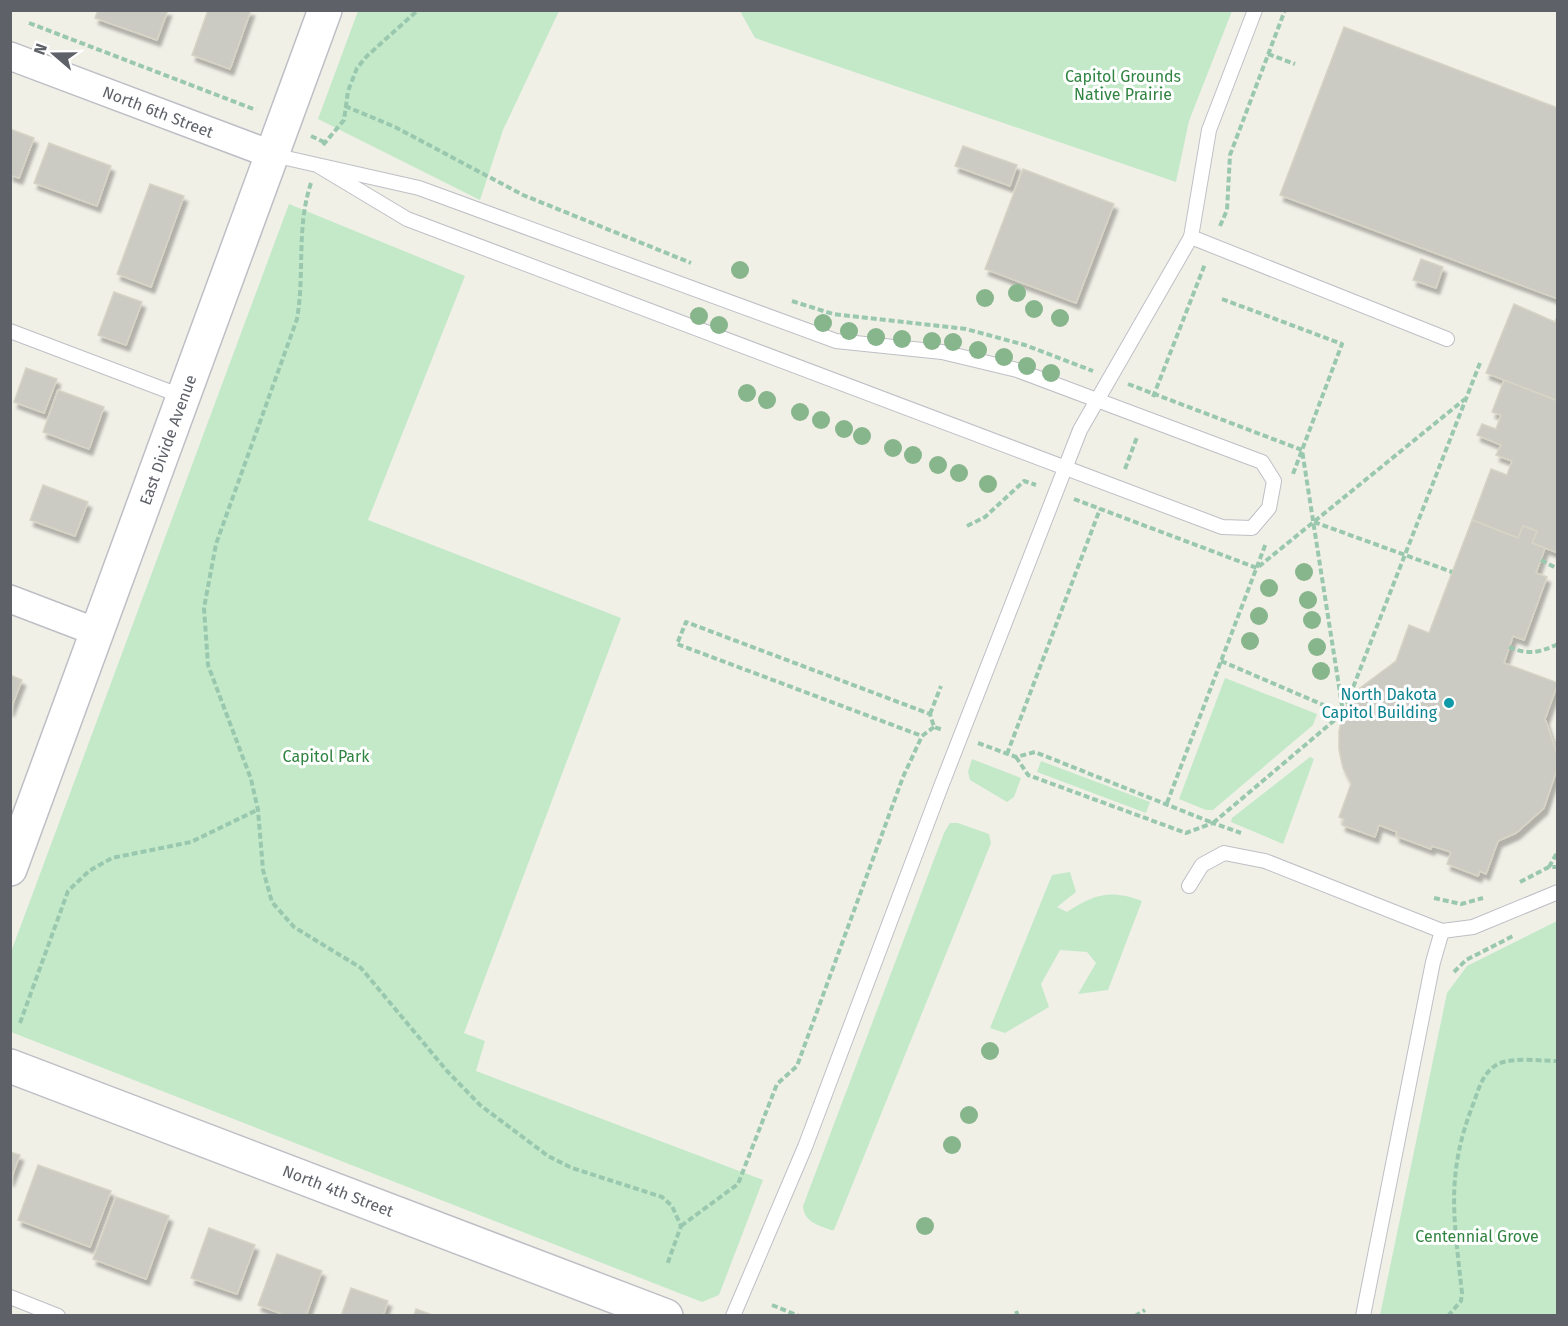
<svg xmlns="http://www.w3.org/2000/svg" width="1568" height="1326" viewBox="0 0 1568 1326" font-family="'Fira Sans',sans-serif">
	<defs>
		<filter id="shadow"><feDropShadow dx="3.5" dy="6" stdDeviation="1.5" flood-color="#0004"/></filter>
	</defs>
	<rect width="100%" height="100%" fill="#f1f0e7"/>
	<g fill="#c3e9c9">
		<polygon points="358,11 559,11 503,130 480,200 318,119"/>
		<polygon points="740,11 1232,11 1189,121 1176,182 755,38"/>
		<polygon points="289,204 465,276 368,520 621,618 464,1033 485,1041 476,1071 763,1180 719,1295 702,1302 11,1032 11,952"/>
		<polygon points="1225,678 1317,714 1313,725 1213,810 1206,810 1179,799"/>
		<polygon points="1310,757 1314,759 1283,844 1231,822 1232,818"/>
		<polygon points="972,759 1021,778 1014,797 1007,802 970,780 968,772"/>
		<polygon points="1041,761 1150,802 1146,813 1037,772"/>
		<path d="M 950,823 L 958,823 L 989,834 L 991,843 L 834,1230 L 831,1230 C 818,1225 804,1222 803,1206 L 944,833 Z"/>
		<path d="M 1070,872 L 1076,892 L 1057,907 L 1067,912 C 1094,894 1111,889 1142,901 L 1108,990 L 1078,994 L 1096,963 L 1087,952 L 1060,950 L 1041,984 L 1049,1007 L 1005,1033 L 990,1028 L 1052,875 Z"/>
		<polygon points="1557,921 1557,1315 1380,1315 1447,993 1467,966"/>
	</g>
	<g fill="#cccbc3" stroke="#d6d4c5" stroke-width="1.5" filter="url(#shadow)">
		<polygon points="98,10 168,10 157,40 95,18"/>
		<polygon points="208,10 251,10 230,69 192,55"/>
		<polygon points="1344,27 1558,108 1558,299 1280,195"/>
		<polygon points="10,129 34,138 19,178 10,175"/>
		<polygon points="49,143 111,166 97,206 34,183"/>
		<polygon points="963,146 1017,165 1010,186 955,166"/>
		<polygon points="1023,169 1114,204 1076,303 985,269"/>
		<polygon points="150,184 184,196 151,287 117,274"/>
		<polygon points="1421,259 1443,267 1436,288 1413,280"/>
		<polygon points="114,292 142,302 126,345 98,335"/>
		<polygon points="1514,304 1555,322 1558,314 1558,401 1486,373"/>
		<polygon points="26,368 57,379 44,413 14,402"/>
		<polygon points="1504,380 1558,401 1558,553 1532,543 1537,531 1523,526 1518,538 1472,520 1491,469 1507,475 1512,461 1496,455 1501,445 1477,435 1482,424 1496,429 1501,415 1492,412"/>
		<polygon points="58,390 104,407 89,449 43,432"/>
		<polygon points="43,485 88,502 75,536 30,520"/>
		<polygon points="1472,520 1518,538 1523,526 1537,531 1532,543 1545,548 1536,573 1547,577 1524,640 1513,636 1504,663 1558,683 1545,719 1557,754 1556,772 1544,808 1516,833 1498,841 1486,874 1480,871 1478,876 1447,864 1451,852 1432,846 1431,849 1396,836 1397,832 1379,825 1375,837 1342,825 1344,819 1339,817 1351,784 1343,768 1339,750 1339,731 1343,713 1352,694 1396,661 1409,625 1429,633"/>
		<polygon points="10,675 22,680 10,711"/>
		<polygon points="10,1152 20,1155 10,1181"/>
		<polygon points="38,1165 111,1191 90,1247 18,1220"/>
		<polygon points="116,1197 169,1216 146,1279 93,1259"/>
		<polygon points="209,1228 255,1245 237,1294 191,1278"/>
		<polygon points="277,1254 322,1271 306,1316 287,1316 258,1305"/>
		<polygon points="351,1288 388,1301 383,1316 341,1316"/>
		<polygon points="416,1309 435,1316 414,1316"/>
	</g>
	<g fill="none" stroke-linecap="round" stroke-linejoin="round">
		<g stroke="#bebfc6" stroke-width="16">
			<g id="service">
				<polyline points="273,155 419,188 836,341 942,352 1017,370 1262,462 1274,481 1269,508 1252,528 1222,527 407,219 317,165"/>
				<polyline points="1191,237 1447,339"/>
				<polyline points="10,331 184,397"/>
				<polyline points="1189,886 1202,865 1224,853 1265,861 1442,931"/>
				<polyline points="10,1297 58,1316"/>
				<polyline points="733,1316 805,1147 940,789 1080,430 1191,237 1209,130 1255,10"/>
				<polyline points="1363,1316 1433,962 1442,931 1473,927 1558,892"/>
			</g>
		</g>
		<g stroke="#bebfc6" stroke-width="30">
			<g id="minor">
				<polyline points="10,56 273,155"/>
				<polyline points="10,599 99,633"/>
			</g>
		</g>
		<g stroke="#bebfc6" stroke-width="36">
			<g id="tertiary">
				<polyline points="10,869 325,10"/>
				<polyline points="10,1066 666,1316"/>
			</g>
		</g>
		<g stroke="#9ac8af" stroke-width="4" stroke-dasharray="6 3" stroke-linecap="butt">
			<polyline points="981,10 1003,10"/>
			<polyline points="29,23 256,110"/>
			<polyline points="1268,54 1295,64"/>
			<polyline points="345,106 395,127 523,195 691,263"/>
			<polyline points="311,136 324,142"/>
			<polyline points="323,145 344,120 348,91 357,68 367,56 418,10"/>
			<path d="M 311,183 C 296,228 305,273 297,319 L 216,544 L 204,608 L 208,665 L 251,779 L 258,810 L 263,870 L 272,902 L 294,927 L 361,968 L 447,1071 L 480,1105 L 548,1156 L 572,1168 L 662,1197 L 672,1206 L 681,1226 L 667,1265"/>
			<polyline points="1220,226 1227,210 1230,155 1285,10"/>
			<polyline points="1222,299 1342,344 1293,474"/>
			<polyline points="792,301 833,314 966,329 1025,345 1093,371"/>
			<polyline points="1128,384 1302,450 1343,712"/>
			<polyline points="1153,397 1205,264"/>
			<polyline points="1125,469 1137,437"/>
			<polyline points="1074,499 1257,568 1465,399"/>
			<polyline points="1314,522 1452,572"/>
			<polyline points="967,526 985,517 1024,481 1036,485"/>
			<polyline points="1541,560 1558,569"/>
			<path d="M 1509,647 C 1528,655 1539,653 1558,644"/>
			<polyline points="1221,661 1342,713"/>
			<polyline points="930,714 941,686"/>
			<polyline points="934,727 922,736 677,644 686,622 930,714 934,727 943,730"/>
			<polyline points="978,743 1016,757 1035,752 1213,823 1343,713 1480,363"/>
			<polyline points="1007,754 1100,509"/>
			<polyline points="1016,757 1028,775 1186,833 1213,823 1241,833"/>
			<polyline points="1167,803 1266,543"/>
			<polyline points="1549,867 1558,851"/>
			<polyline points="1520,882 1549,867 1558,867"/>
			<polyline points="1434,898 1461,904 1483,898"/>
			<polyline points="1454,972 1466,960 1513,936"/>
			<polyline points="20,1023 68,891 89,871 112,858 191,842 257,810"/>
			<polyline points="681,1226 738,1184 777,1084 797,1066 903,777 922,736"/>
			<polyline points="772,1305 799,1316"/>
			<polyline points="1016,1311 1018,1316"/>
			<polyline points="1135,1316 1145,1310"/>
			<path d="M 1448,1316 L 1461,1301 L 1462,1293 C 1454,1218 1445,1175 1474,1102 C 1479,1088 1483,1072 1498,1064 C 1513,1057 1541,1061 1558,1061"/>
		</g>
		<use href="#service" stroke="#fff" stroke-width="14"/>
		<use href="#minor" stroke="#fff" stroke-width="27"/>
		<use href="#tertiary" stroke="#fff" stroke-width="33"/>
	</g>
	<g fill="#87b58c">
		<circle cx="740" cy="270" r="9"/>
		<circle cx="1017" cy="293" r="9"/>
		<circle cx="985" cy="298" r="9"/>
		<circle cx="1034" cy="309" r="9"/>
		<circle cx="699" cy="316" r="9"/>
		<circle cx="1060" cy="318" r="9"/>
		<circle cx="823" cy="323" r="9"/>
		<circle cx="719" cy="325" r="9"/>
		<circle cx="849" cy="331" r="9"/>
		<circle cx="876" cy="337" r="9"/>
		<circle cx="902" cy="339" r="9"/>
		<circle cx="932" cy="341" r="9"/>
		<circle cx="953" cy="342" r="9"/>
		<circle cx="978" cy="350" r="9"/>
		<circle cx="1004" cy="357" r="9"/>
		<circle cx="1027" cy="366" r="9"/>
		<circle cx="1051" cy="373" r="9"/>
		<circle cx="747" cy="393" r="9"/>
		<circle cx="767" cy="400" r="9"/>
		<circle cx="800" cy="412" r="9"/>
		<circle cx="821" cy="420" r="9"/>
		<circle cx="844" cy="429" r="9"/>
		<circle cx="862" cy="436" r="9"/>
		<circle cx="893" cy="448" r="9"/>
		<circle cx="913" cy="455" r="9"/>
		<circle cx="938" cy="465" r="9"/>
		<circle cx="959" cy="473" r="9"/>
		<circle cx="988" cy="484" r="9"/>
		<circle cx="1304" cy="572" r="9"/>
		<circle cx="1269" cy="588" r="9"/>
		<circle cx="1308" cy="600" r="9"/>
		<circle cx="1259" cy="616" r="9"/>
		<circle cx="1312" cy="620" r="9"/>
		<circle cx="1250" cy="641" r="9"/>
		<circle cx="1317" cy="647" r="9"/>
		<circle cx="1321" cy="671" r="9"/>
		<circle cx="990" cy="1051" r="9"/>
		<circle cx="969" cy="1115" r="9"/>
		<circle cx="952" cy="1145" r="9"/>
		<circle cx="925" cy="1226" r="9"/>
	</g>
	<circle fill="#0f9aa8" stroke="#fff" stroke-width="2" cx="1449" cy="703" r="6"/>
	<g text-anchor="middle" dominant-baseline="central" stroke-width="6" stroke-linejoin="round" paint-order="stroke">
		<g font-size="16" fill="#308442" stroke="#fff">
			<text x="1123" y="76">Capitol Grounds<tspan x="1123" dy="18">Native Prairie</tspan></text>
			<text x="326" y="756">Capitol Park</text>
			<text x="1477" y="1236">Centennial Grove</text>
		</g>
		<g font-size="16" fill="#5e6168" stroke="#fff">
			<text transform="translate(158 112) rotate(21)">North 6th Street</text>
			<text transform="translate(168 440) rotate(-70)">East Divide Avenue</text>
			<text transform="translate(338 1191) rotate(21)">North 4th Street</text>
		</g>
		<g font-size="16" fill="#0d838f" stroke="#fff" text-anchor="end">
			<text x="1437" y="694">North Dakota<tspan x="1437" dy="18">Capitol Building</tspan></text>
		</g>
	</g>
	<rect width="1568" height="1326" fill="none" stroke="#5e6168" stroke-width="24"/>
	<g transform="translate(54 54) rotate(290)" stroke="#ffffff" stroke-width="4.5" paint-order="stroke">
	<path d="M0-4.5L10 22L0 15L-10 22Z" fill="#5e6168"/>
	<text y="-9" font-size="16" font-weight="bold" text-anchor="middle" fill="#5e6168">N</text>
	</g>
</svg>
